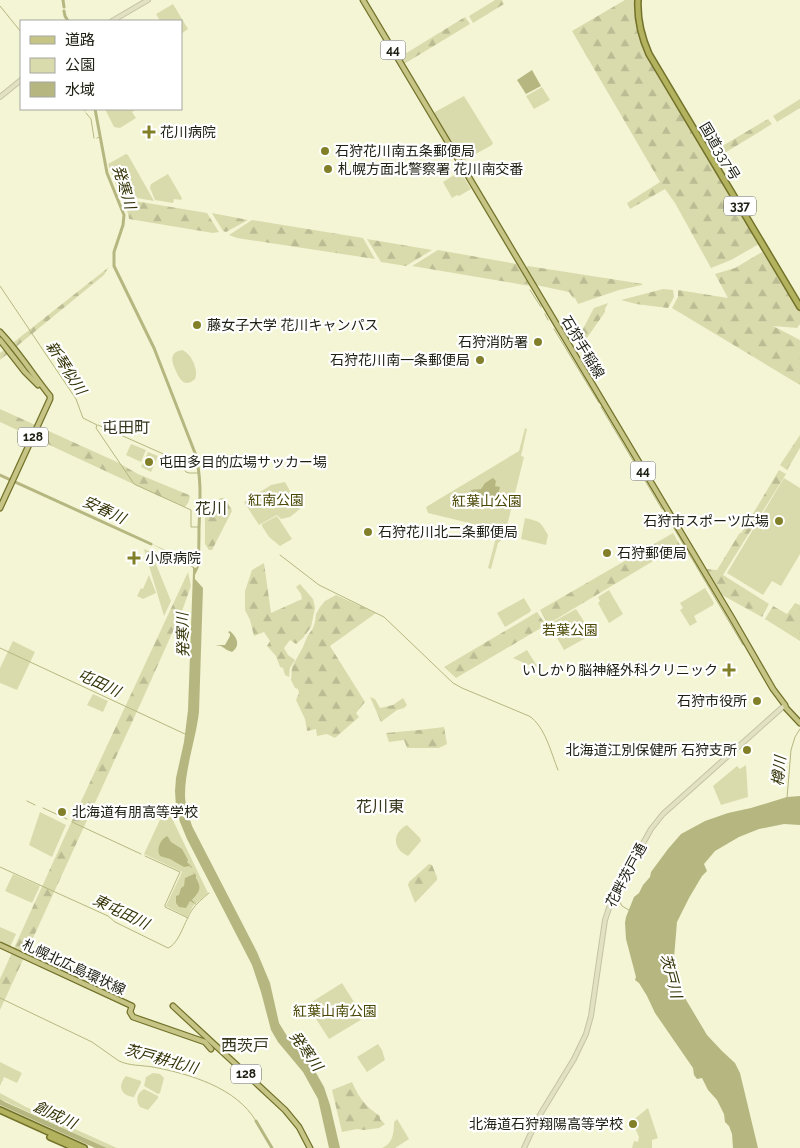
<svg xmlns="http://www.w3.org/2000/svg" width="800" height="1148" viewBox="0 0 800 1148" font-family="Raleway,'Noto Sans JP',sans-serif">
	<defs>
		<pattern id="grass-tufts" width="24" height="20" patternUnits="userSpaceOnUse" patternTransform="scale(1.25)"><rect width="24" height="20" fill="#dadbac"/><path d="M3 7l-1-3M5 7V3M7 7l1-3M15 17l-1-3M17 17v-4M19 17l1-3" fill="none" stroke="#bbbc93"/></pattern>
		<pattern id="forest-firs" width="22" height="20" patternUnits="userSpaceOnUse" patternTransform="scale(1.25)"><rect width="22" height="20" fill="#dadbac"/><path d="M5 1l3.5 6h-7zM16 11l3.5 6h-7z" fill="#bbbc93"/></pattern>
	</defs>
	<rect width="100%" height="100%" fill="#f4f5d5"/>
	<polygon fill="url(#grass-tufts)" points="0,1062 22,1073 17,1083 4,1077 0,1086"/>
	<g fill="url(#forest-firs)">
		<polygon points="495,0 502,0 504,4 473,23 469,16"/>
		<path d="M 625,0 L 634,0 C 635,16 637,31 643,46 L 759,244 L 731,260 L 711,268 L 675,203 L 665,189 L 630,209 L 627,203 L 660,182 L 572,31 Z"/>
		<polygon points="465,17 470,24 404,64 400,57"/>
		<polygon points="800,99 800,108 777,122 773,116"/>
		<polygon points="768,119 772,124 718,157 714,151"/>
		<polygon points="124,201 135,201 207,213 219,232 213,233 129,219 128,214"/>
		<polygon points="212,213 248,220 226,232 223,231"/>
		<polygon points="252,220 363,238 375,259 237,238 229,235"/>
		<polygon points="367,239 432,250 406,266 381,262"/>
		<polygon points="438,250 517,264 530,286 412,266"/>
		<polygon points="762,252 800,310 800,324 797,328 773,326 800,340 800,385 672,308 678,297 678,290 728,298 715,274 735,268"/>
		<polygon points="528,266 643,284 642,285 619,290 578,304 575,298 573,298 569,292 536,285 526,268"/>
		<polygon points="109,267 104,275 0,360 0,353"/>
		<polygon points="663,289 673,290 674,297 668,308 636,304 621,300"/>
		<polygon points="608,303 605,309 605,312 582,345 576,342 594,308"/>
		<polygon points="0,409 117,462 138,474 189,495 190,497 188,503 185,507 159,496 0,422"/>
		<polygon points="800,435 800,448 787,470 780,465"/>
		<polygon points="779,470 786,474 723,575 769,604 762,617 722,595 706,569 717,570 739,534 742,532"/>
		<polygon points="220,498 224,498 231,508 232,511 212,550 209,550 205,544 205,506 211,504 212,507 215,508 218,504 218,501"/>
		<polygon points="673,533 680,545 548,624 540,610"/>
		<polygon points="264,563 271,613 302,599 301,594 296,587 300,584 313,599 315,608 311,627 303,638 296,644 290,640 284,648 288,655 295,660 290,668 289,677 285,675 283,668 280,667 276,656 267,646 270,641 264,632 254,636 250,620 245,610 245,591 252,570"/>
		<polygon points="188,572 191,586 182,611 144,696 0,1010 0,979 70,825"/>
		<polygon points="336,595 376,613 330,646 365,702 356,713 359,717 335,738 327,734 317,736 316,729 307,731 305,719 296,700 299,693 298,689 295,688 291,680 292,667 303,647 307,637 313,628 315,622 316,614 320,607 325,601"/>
		<polygon points="795,603 800,605 800,641 765,619 773,606 787,614"/>
		<polygon points="537,612 546,625 456,678 444,667"/>
		<polygon points="370,697 375,699 380,708 393,705 403,698 407,705 404,708 397,710 381,722"/>
		<polygon points="444,727 447,744 439,748 407,748 404,740 389,742 386,733 419,730"/>
		<polygon points="429,864 432,865 437,877 437,880 415,903 408,885 409,882"/>
		<path d="M 352,1082 C 360,1099 364,1105 380,1116 L 380,1119 L 385,1124 L 379,1128 L 364,1130 L 357,1129 L 342,1132 L 332,1090 Z"/>
	</g>
	<g fill="#dadbac">
		<polygon points="173,4 188,29 181,34 181,21 160,21 156,14"/>
		<polygon points="542,87 550,100 534,109 526,96"/>
		<polygon points="464,96 493,143 492,145 463,161 462,161 434,115 435,112"/>
		<polygon points="105,109 137,109 132,112 136,118 120,128 114,127"/>
		<polygon points="126,154 128,155 154,201 120,195 108,164"/>
		<polygon points="459,172 461,173 471,189 459,196 457,195 452,198 443,182"/>
		<polygon points="168,174 182,198 181,200 174,199 173,203 155,200 150,188 151,184"/>
		<path d="M 182,350 C 191,353 199,370 195,379 C 184,389 179,378 175,369 C 171,360 170,352 182,350 Z"/>
		<polygon points="525,428 527,429 521,456 524,457 504,538 498,543 491,569 488,568 498,530 428,513 426,507 519,451"/>
		<polygon points="131,444 146,450 141,462 126,455"/>
		<polygon points="148,452 158,456 151,472 141,467"/>
		<polygon points="784,478 800,488 800,554 781,586 772,581 763,595 727,573"/>
		<polygon points="285,482 300,509 290,517 281,519 277,515 259,525 244,502 271,485"/>
		<polygon points="277,516 292,539 280,546 269,537 262,526 262,524"/>
		<path d="M 525,518 C 541,522 540,521 548,535 L 546,545 L 521,539 Z"/>
		<polygon points="144,549 151,552 171,601 164,616"/>
		<polygon points="149,575 156,593 143,599 137,596 141,588 143,589"/>
		<polygon points="705,588 714,603 713,605 694,616 697,622 690,626 680,610 683,608 680,603"/>
		<polygon points="609,590 623,614 609,623 598,603 600,601 598,597"/>
		<polygon points="524,598 531,610 530,612 505,627 497,613"/>
		<polygon points="576,609 585,623 591,635 564,650 549,624"/>
		<polygon points="13,641 35,652 17,690 0,683 0,668"/>
		<polygon points="527,650 537,666 535,668 513,658"/>
		<polygon points="93,694 108,701 103,712 87,705"/>
		<polygon points="746,765 748,797 721,805 713,786 737,766 740,769"/>
		<polygon points="167,808 208,893 193,906 187,917 166,906 182,872 144,854 165,809"/>
		<polygon points="40,812 66,825 52,857 29,845"/>
		<path d="M 407,825 L 420,838 L 421,841 L 408,856 C 392,849 392,833 407,825 Z"/>
		<polygon points="13,874 40,886 32,903 5,891"/>
		<polygon points="0,927 16,934 10,947 0,942"/>
		<polygon points="342,983 364,1018 329,1039 307,1005"/>
		<polygon points="378,1044 382,1050 385,1060 367,1072 357,1057"/>
		<polygon points="153,1073 160,1074 164,1078 160,1093 158,1094 144,1086 146,1077"/>
		<path d="M 126,1076 L 141,1081 L 141,1083 L 134,1097 C 121,1096 117,1086 126,1076 Z"/>
		<path d="M 144,1089 L 158,1096 L 158,1098 L 148,1110 L 140,1107 C 135,1100 137,1093 144,1089 Z"/>
		<polygon points="0,1093 26,1107 117,1148 107,1148 0,1099"/>
		<polygon points="648,1108 658,1138 652,1140 652,1148 632,1148 634,1141 638,1142 639,1137 632,1121"/>
		<path d="M 397,1119 L 409,1139 L 395,1148 L 382,1148 C 393,1143 394,1133 394,1122 Z"/>
	</g>
	<g fill="#b6b780">
		<polygon points="532,70 541,86 526,94 517,80"/>
		<path d="M 493,478 L 496,481 L 495,486 L 500,487 L 497,499 L 493,501 L 485,498 L 476,501 L 471,500 L 468,495 C 469,488 476,490 481,489 L 485,483 Z"/>
		<path d="M 148,542 L 182,558 L 195,568 L 197,567 L 198,559 L 199,567 L 195,575 L 195,579 L 203,588 L 199,712 C 196,738 185,769 185,795 C 185,805 189,815 192,826 L 257,952 L 270,983 L 279,1023 L 287,1036 L 315,1071 L 324,1087 L 330,1105 L 340,1148 L 329,1148 L 318,1099 L 303,1072 L 278,1042 L 271,1030 L 261,992 L 252,965 L 187,839 L 180,822 L 176,807 L 175,791 L 176,778 L 184,742 L 188,710 L 193,572 L 193,568 L 179,558 Z"/>
		<path d="M 230,631 C 237,637 241,646 232,652 L 227,650 L 221,646 L 215,645 L 225,645 L 230,636 L 230,634 L 228,632 Z"/>
		<polygon points="800,796 800,825 784,824 759,829 739,837 715,851 704,864 707,871 702,876 689,898 677,922 674,958 674,972 679,988 707,1035 722,1051 735,1063 740,1073 758,1148 733,1148 732,1134 729,1126 725,1122 724,1114 717,1100 708,1090 702,1078 697,1079 694,1075 693,1068 655,1013 647,996 639,983 635,980 636,977 626,939 625,923 626,917 634,897 639,893 643,885 650,877 651,872 668,849 681,834 705,821 728,813 751,808 787,797"/>
		<path d="M 167,836 L 168,837 L 171,842 L 182,849 L 188,860 L 187,862 L 192,867 L 191,868 L 190,866 L 184,867 L 170,859 L 160,856 C 156,849 160,840 167,836 Z"/>
		<path d="M 193,872 L 196,875 C 196,882 195,875 198,882 C 202,890 197,894 192,900 L 197,905 L 190,901 L 186,908 L 179,907 L 176,903 L 176,896 L 179,895 L 181,888 L 184,886 L 185,878 L 194,874 Z"/>
		<polygon points="0,1099 5,1102 107,1148 95,1148 0,1105"/>
	</g>
	<g fill="none" stroke-linecap="round" stroke-linejoin="round">
		<g stroke="#b6b780" stroke-width="1">
			<polyline points="0,6 21,32"/>
			<polyline points="83,109 85,111"/>
			<polyline points="86,113 91,119 94,138"/>
			<polyline points="97,138 100,137"/>
			<polyline points="0,286 76,399 83,418 97,425 96,428 134,484 191,510 191,527 199,527"/>
			<polyline points="530,290 541,307"/>
			<polyline points="545,314 548,320"/>
			<polyline points="554,329 599,403"/>
			<polyline points="601,407 662,509"/>
			<polyline points="98,425 177,460 186,472 189,473 199,473"/>
			<polyline points="666,515 743,645"/>
			<path d="M 280,555 L 319,585 L 384,617 L 453,683 L 462,688 L 529,716 C 545,726 551,753 558,770"/>
			<polyline points="0,648 185,734"/>
			<polyline points="787,798 791,750 795,737 800,729"/>
			<polyline points="27,801 35,805"/>
			<polyline points="43,808 67,819"/>
			<polyline points="72,822 141,854"/>
			<polyline points="145,856 180,872 165,905 165,907 188,918"/>
			<path d="M 0,867 L 108,916 L 115,922 L 168,948 C 179,944 185,920 192,910 C 196,904 203,898 209,893"/>
			<polyline points="617,896 622,906 629,910"/>
			<path d="M 0,998 L 92,1042 L 119,1061 C 130,1066 141,1065 153,1067 C 189,1074 236,1087 256,1121"/>
		</g>
		<g stroke="#b6b780" stroke-width="3">
			<polyline points="63,0 64,7"/>
			<polyline points="64,11 65,16 68,21"/>
			<path d="M 95,109 L 107,173 L 124,215 L 123,225 L 114,252 L 114,266 L 154,348 L 195,453 C 202,477 200,503 199,528 C 199,540 199,552 198,563"/>
			<polyline points="0,475 151,544"/>
			<polyline points="256,1121 272,1148"/>
		</g>
		<g stroke="#c3c4a6" stroke-width="6">
			<g id="secondary">
				<polyline points="112,21 148,0"/>
				<polyline points="0,97 21,80"/>
				<polyline points="524,1148 538,1118 574,1059 586,1034 591,1016 605,920 612,899 651,829 663,814 785,705"/>
			</g>
		</g>
		<g stroke="#73722a" stroke-width="7">
			<g id="primary">
				<polyline points="363,0 732,618 773,689 785,705 786,708 800,723"/>
				<path d="M 0,332 C 19,352 33,375 50,396 L 50,399 L 0,508"/>
				<polyline points="0,340 25,372 38,385"/>
				<polyline points="0,945 132,1006 130,1012 133,1017 205,1042 211,1049"/>
				<polyline points="173,1006 285,1110 299,1127 310,1148"/>
			</g>
		</g>
		<g stroke="#73722a" stroke-width="8">
			<g id="trunk">
				<path d="M 638,0 C 637,19 641,36 649,54 L 800,307"/>
				<polyline points="0,1110 84,1148"/>
				<polyline points="50,1137 75,1148"/>
			</g>
		</g>
		<use href="#secondary" stroke="#e2e2c3" stroke-width="4"/>
		<use href="#primary" stroke="#c6c586" stroke-width="4.5"/>
		<use href="#trunk" stroke="#b3b25e" stroke-width="5"/>
	</g>
	<g fill="#818028" stroke="#fff" stroke-width="2">
		<path d="M146.5 124.5h5v5h5v5h-5v5h-5v-5h-5v-5h5z"/>
		<circle cx="325" cy="151" r="5"/>
		<circle cx="328" cy="169" r="5"/>
		<circle cx="197" cy="325" r="5"/>
		<circle cx="538" cy="342" r="5"/>
		<circle cx="480" cy="360" r="5"/>
		<circle cx="149" cy="462" r="5"/>
		<circle cx="779" cy="521" r="5"/>
		<circle cx="368" cy="532" r="5"/>
		<circle cx="607" cy="553" r="5"/>
		<path d="M131.5 550.5h5v5h5v5h-5v5h-5v-5h-5v-5h5z"/>
		<path d="M726.5 662.5h5v5h5v5h-5v5h-5v-5h-5v-5h5z"/>
		<circle cx="757" cy="701" r="5"/>
		<circle cx="747" cy="750" r="5"/>
		<circle cx="62" cy="812" r="5"/>
		<circle cx="633" cy="1124" r="5"/>
	</g>
	<g text-anchor="middle" dominant-baseline="central" stroke-width="4.5" stroke-linejoin="round" paint-order="stroke">
		<g fill="#fff" stroke="#63645b" stroke-width="1">
			<rect x="380.5" y="40.5" width="25" height="19" rx="4"/>
			<rect x="724" y="196.5" width="32" height="19" rx="4"/>
			<rect x="18" y="427.5" width="30" height="19" rx="4"/>
			<rect x="630.5" y="461.5" width="25" height="19" rx="4"/>
			<rect x="231" y="1064.5" width="30" height="19" rx="4"/>
		</g>
		<g font-size="12" font-weight="bold" fill="#202115">
			<text x="393" y="50">44</text>
			<text x="740" y="206">337</text>
			<text x="33" y="437">128</text>
			<text x="643" y="471">44</text>
			<text x="246" y="1074">128</text>
		</g>
		<g font-size="14" fill="#202115" stroke="#fff" text-anchor="start">
			<text x="160" y="132">花川病院</text>
			<text x="335" y="151">石狩花川南五条郵便局</text>
			<text x="338" y="169">札幌方面北警察署 花川南交番</text>
			<text x="207" y="325">藤女子大学 花川キャンパス</text>
			<text x="528" y="342" text-anchor="end">石狩消防署</text>
			<text x="470" y="360" text-anchor="end">石狩花川南一条郵便局</text>
			<text x="159" y="462">屯田多目的広場サッカー場</text>
			<text x="769" y="521" text-anchor="end">石狩市スポーツ広場</text>
			<text x="378" y="532">石狩花川北二条郵便局</text>
			<text x="617" y="553">石狩郵便局</text>
			<text x="145" y="558">小原病院</text>
			<text x="718" y="670" text-anchor="end">いしかり脳神経外科クリニック</text>
			<text x="747" y="701" text-anchor="end">石狩市役所</text>
			<text x="737" y="750" text-anchor="end">北海道江別保健所 石狩支所</text>
			<text x="72" y="812">北海道有朋高等学校</text>
			<text x="623" y="1124" text-anchor="end">北海道石狩翔陽高等学校</text>
		</g>
		<g font-size="14" fill="#202115" stroke="#fff">
			<text transform="translate(720 151) rotate(59)">国道337号</text>
			<text transform="translate(583 347) rotate(59)">石狩手稲線</text>
			<text transform="translate(626 875) rotate(-62)">花畔茨戸通</text>
			<text transform="translate(74 967) rotate(25)">札幌北広島環状線</text>
		</g>
		<g font-size="14" fill="#4a4804" stroke="#fff">
			<text x="276" y="500">紅南公園</text>
			<text x="487" y="501">紅葉山公園</text>
			<text x="570" y="630">若葉公園</text>
			<text x="335" y="1011">紅葉山南公園</text>
		</g>
		<g font-size="15" font-style="italic" fill="#343306" stroke="#fff">
			<text transform="translate(124 187) rotate(73)">発寒川</text>
			<text transform="translate(66 368) rotate(57)">新琴似川</text>
			<text transform="translate(104 510) rotate(25)">安春川</text>
			<text transform="translate(183 635) rotate(-91)">発寒川</text>
			<text transform="translate(99 683) rotate(25)">屯田川</text>
			<text transform="translate(779 771) rotate(-84)">樽川</text>
			<text transform="translate(121 912) rotate(26)">東屯田川</text>
			<text transform="translate(671 976) rotate(75)">茨戸川</text>
			<text transform="translate(306 1051) rotate(54)">発寒川</text>
			<text transform="translate(161 1059) rotate(15)">茨戸耕北川</text>
			<text transform="translate(55 1115) rotate(25)">創成川</text>
		</g>
		<g font-size="16" fill="#37371d" stroke="#fff">
			<text x="126" y="427">屯田町</text>
			<text x="211" y="508">花川</text>
			<text x="380" y="806">花川東</text>
			<text x="245" y="1045">西茨戸</text>
		</g>
	</g>
	<rect x="20" y="20" width="162" height="90" fill="#ffffff" stroke="#a6a6a1"/>
	<rect x="30" y="36" width="25" height="8" fill="#c6c586" stroke="#a6a6a1"/>
	<text x="65" y="45" font-size="15" fill="#202115">道路</text>
	<rect x="30" y="58" width="25" height="15" fill="#dadbac" stroke="#a6a6a1"/>
	<text x="65" y="70" font-size="15" fill="#202115">公園</text>
	<rect x="30" y="82" width="25" height="15" fill="#b6b780" stroke="#a6a6a1"/>
	<text x="65" y="95" font-size="15" fill="#202115">水域</text>
</svg>
